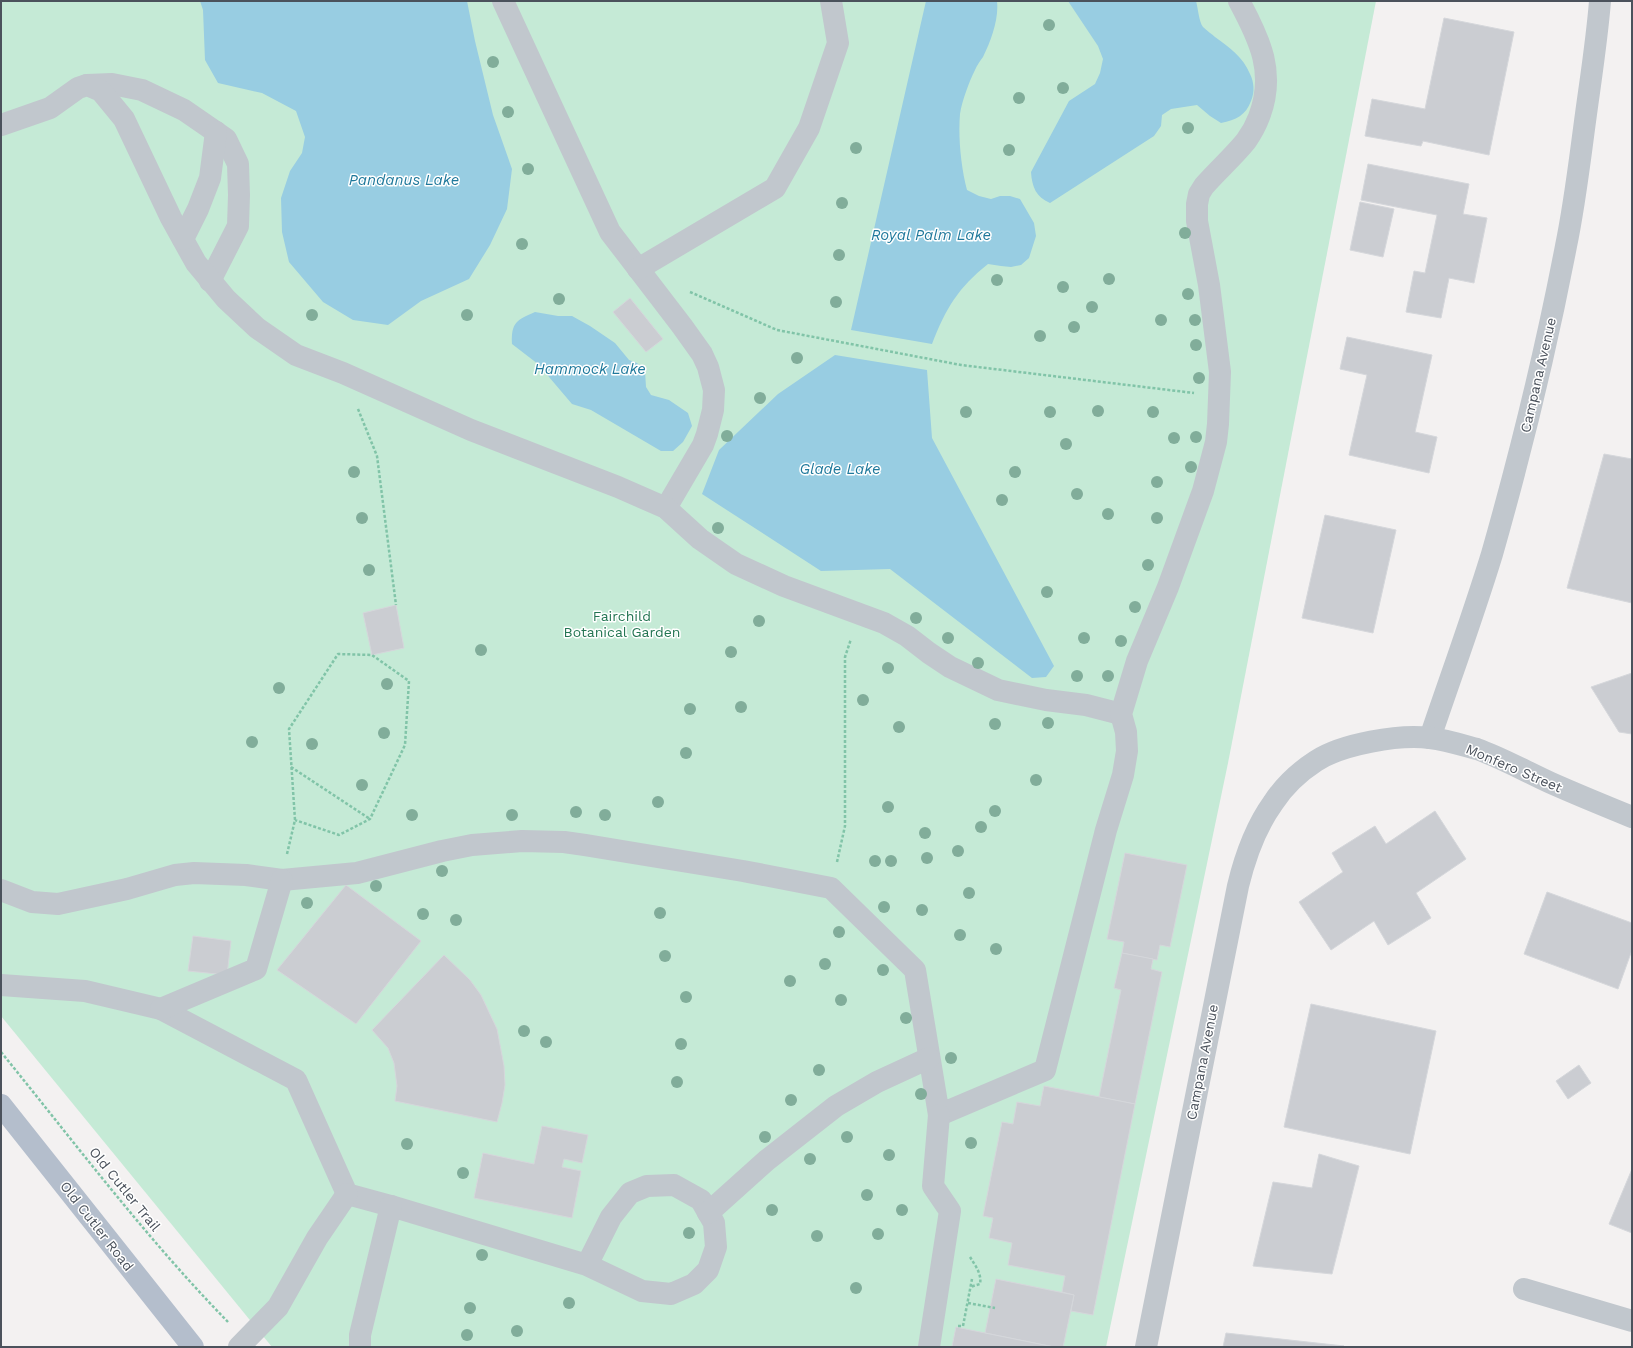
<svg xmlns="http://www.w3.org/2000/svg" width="1633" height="1348" viewBox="0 0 1633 1348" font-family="'Work Sans',sans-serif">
	<rect width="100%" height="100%" fill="#f3f1f1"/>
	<polygon fill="#c5ead6" points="1,1 1376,1 1228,763 1106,1347 272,1347 1,1016"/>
	<g fill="#98cde2">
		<polygon points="200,1 467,1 475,41 493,115 512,169 507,209 490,245 469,279 421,301 388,325 353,320 323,302 289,262 282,232 281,198 290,171 302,153 305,137 296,111 262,93 218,83 205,60 203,10"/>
		<path d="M 926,1 L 997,1 C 999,19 991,41 983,57 C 980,61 977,65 975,70 C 969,82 962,101 960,114 C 958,137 961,167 967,190 L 979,196 L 991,199 L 1000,196 L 1010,196 L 1020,199 L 1034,223 L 1036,236 L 1029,258 L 1021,265 L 1011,267 L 1001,266 L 988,264 C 958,288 946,308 932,344 L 851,330 Z"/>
		<path d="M 1068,1 L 1196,1 C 1198,8 1199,22 1203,27 C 1207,31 1212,34 1215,37 C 1230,48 1243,57 1250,74 C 1254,82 1255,92 1251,101 C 1246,115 1236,120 1221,123 L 1210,116 L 1197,105 L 1171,109 L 1162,115 L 1161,126 L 1154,136 L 1050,203 C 1036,197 1032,187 1031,172 L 1069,101 L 1095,84 L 1100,73 L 1103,59 L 1098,46 Z"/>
		<path d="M 535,312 L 558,316 L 572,316 L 590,326 L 615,343 L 629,360 L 637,363 L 645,371 L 646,387 L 651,395 L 669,400 L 688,413 L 692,426 L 683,442 L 673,451 L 661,451 L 591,410 L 572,404 L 538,364 L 512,344 C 511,322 517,320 535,312 Z"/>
		<polygon points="835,355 927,370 932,438 1054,666 1046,677 1032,678 890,569 821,571 702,494 719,450 778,394"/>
	</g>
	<g fill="#cbcdd2" stroke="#d5d7db">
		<polygon points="1444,18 1514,32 1489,155 1423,141 1421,146 1365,136 1372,99 1425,109"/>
		<polygon points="1368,164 1469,184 1463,214 1487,218 1474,283 1449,278 1441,318 1406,312 1414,271 1425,273 1437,215 1361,200"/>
		<polygon points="1360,202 1394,209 1383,257 1350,250"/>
		<polygon points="630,298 663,339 646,352 613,312"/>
		<polygon points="1347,337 1432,355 1415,432 1437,437 1429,473 1349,455 1367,375 1340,369"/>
		<polygon points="1604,454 1632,459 1632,603 1567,588"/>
		<polygon points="1325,515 1396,530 1373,633 1302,618"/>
		<polygon points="396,605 404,648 372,655 363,613"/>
		<polygon points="1632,673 1632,734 1619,732 1591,687"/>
		<polygon points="1435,811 1466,859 1416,893 1431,918 1388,945 1374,921 1331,950 1299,902 1343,872 1332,853 1375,826 1386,844"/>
		<polygon points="1125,853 1187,865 1170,947 1160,945 1157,960 1122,953 1124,942 1107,939"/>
		<polygon points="346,885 421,941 356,1024 277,970"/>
		<polygon points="1547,892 1632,923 1632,950 1618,989 1524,954"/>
		<polygon points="193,936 231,941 227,975 188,971"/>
		<polygon points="1122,953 1153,959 1151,969 1162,972 1135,1104 1099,1097 1121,990 1114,988"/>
		<polygon points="444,955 470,980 481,995 497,1029 504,1066 505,1085 502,1103 497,1122 395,1101 397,1086 394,1063 388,1048 372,1030"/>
		<polygon points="1311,1004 1436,1031 1410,1154 1284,1127"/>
		<polygon points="1579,1065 1591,1083 1568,1099 1556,1081"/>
		<polygon points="1044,1086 1135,1104 1093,1315 1071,1311 1074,1295 1062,1292 1065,1276 1008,1265 1012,1243 989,1238 993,1218 983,1216 1002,1122 1013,1124 1017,1102 1040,1106"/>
		<polygon points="542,1126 588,1135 582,1163 564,1159 562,1167 581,1171 572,1218 474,1198 483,1153 534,1164"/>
		<polygon points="1319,1154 1359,1166 1332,1274 1253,1266 1273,1182 1312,1188"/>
		<polygon points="1632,1169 1632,1233 1609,1224"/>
		<polygon points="996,1279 1074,1295 1063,1347 1054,1347 985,1333"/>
		<polygon points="956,1327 985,1333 1054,1347 952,1347"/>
		<polygon points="1226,1333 1344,1346 1223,1347"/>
	</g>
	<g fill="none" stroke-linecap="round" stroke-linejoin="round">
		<g stroke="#81c4a8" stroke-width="2.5" stroke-dasharray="3 2" stroke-linecap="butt">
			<polyline points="690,292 777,330 961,365 1194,393"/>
			<polyline points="358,409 377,456 396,605"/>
			<polyline points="291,767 370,819"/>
			<polyline points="287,854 295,820 289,729 338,654 372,655 409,681 405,745 370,819 339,835 295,820"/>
			<polyline points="837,862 845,826 845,657 851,639"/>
			<path d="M 1,1052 C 75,1143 146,1238 228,1322"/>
			<path d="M 970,1257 C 975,1265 982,1274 980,1284 L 970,1287"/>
			<polyline points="968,1303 995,1308"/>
			<polyline points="958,1326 963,1326 972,1279"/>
		</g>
		<g stroke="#c1c7cd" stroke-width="22">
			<polyline points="503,1 610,232 682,326 702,354 708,367 714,390 713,410 707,434 703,445 666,508"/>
			<polyline points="87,85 112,84 142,90 184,110 226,139 238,164 239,195 238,226 210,281"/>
			<polyline points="1,125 50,108 78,88 87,85 101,91 124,119 171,218 196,263 226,299 257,328 296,355 343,373 471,430 618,487 666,508 700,539 736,564 784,586 884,623 907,636 929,653 950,667 998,690 1046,700 1086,705 1121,714"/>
			<polyline points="183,239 198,209 210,178 216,132"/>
			<polyline points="638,269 775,188 809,128 838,43 831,1"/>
			<path d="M 1430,738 C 1451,676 1473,616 1492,554 C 1521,452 1546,350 1566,246 C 1575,203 1580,158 1586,114 C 1591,77 1597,39 1600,1"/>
			<path d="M 1,890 L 32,902 L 58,904 L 127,889 L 175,875 L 194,873 L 246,875 L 282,880 L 357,873 L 442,851 L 472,845 L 522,841 L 564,842 L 585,845 L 743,871 L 831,888 L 915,970 L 939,1115 L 1045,1070 L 1106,830 L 1123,775 L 1127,751 L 1126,732 L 1121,714 L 1137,661 L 1168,587 L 1203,491 L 1216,442 L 1218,424 L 1220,372 L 1209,285 L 1197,221 L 1197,204 L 1199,194 L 1204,186 C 1218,170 1233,157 1246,141 C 1251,134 1256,125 1259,117 C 1276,73 1260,40 1239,1"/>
			<polyline points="1,985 85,991 161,1009 296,1080 347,1194 391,1206 587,1265 642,1291 671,1294 694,1284 708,1270 716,1247 714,1223 701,1200 674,1185 647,1186 630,1193 611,1217 587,1265"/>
			<polyline points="161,1009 256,969 282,880"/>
			<polyline points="708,1213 767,1160 836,1106 877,1082 929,1058"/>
			<polyline points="1524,1289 1632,1321"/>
			<polyline points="239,1347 278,1307 317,1238 347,1194"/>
			<polyline points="360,1347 360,1335 391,1206"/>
			<polyline points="929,1347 950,1211 933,1186 939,1115"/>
			<path d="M 1146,1347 L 1238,886 C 1245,857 1255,828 1273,803 C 1284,786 1299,772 1316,761 C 1342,744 1399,734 1430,738 C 1446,740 1462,745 1477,749 C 1502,758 1527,772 1551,783 C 1578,795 1605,806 1632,817"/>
		</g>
		<polyline stroke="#b4becc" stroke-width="22" points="1,1105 193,1347"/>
	</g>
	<g fill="#81ad9a">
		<circle cx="1049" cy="25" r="6"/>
		<circle cx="493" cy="62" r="6"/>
		<circle cx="1063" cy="88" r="6"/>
		<circle cx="1019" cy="98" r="6"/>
		<circle cx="508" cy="112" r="6"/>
		<circle cx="1188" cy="128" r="6"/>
		<circle cx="856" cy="148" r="6"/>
		<circle cx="1009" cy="150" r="6"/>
		<circle cx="528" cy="169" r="6"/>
		<circle cx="842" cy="203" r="6"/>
		<circle cx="1185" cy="233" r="6"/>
		<circle cx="522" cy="244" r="6"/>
		<circle cx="839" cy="255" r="6"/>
		<circle cx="1109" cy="279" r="6"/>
		<circle cx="997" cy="280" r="6"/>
		<circle cx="1063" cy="287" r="6"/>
		<circle cx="1188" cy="294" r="6"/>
		<circle cx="559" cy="299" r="6"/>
		<circle cx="836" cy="302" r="6"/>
		<circle cx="1092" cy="307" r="6"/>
		<circle cx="312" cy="315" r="6"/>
		<circle cx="467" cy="315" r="6"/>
		<circle cx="1161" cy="320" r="6"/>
		<circle cx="1195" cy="320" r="6"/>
		<circle cx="1074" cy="327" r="6"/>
		<circle cx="1040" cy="336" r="6"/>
		<circle cx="1196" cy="345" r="6"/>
		<circle cx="797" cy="358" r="6"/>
		<circle cx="1199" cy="378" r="6"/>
		<circle cx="760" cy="398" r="6"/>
		<circle cx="1098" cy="411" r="6"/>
		<circle cx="966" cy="412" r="6"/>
		<circle cx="1050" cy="412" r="6"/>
		<circle cx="1153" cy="412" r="6"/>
		<circle cx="727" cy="436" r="6"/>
		<circle cx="1196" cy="437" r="6"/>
		<circle cx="1174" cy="438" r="6"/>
		<circle cx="1066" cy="444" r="6"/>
		<circle cx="1191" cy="467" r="6"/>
		<circle cx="354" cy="472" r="6"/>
		<circle cx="1015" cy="472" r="6"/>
		<circle cx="1157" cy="482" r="6"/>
		<circle cx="1077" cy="494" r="6"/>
		<circle cx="1002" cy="500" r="6"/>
		<circle cx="1108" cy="514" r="6"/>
		<circle cx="362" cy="518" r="6"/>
		<circle cx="1157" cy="518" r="6"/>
		<circle cx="718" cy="528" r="6"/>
		<circle cx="1148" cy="565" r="6"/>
		<circle cx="369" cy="570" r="6"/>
		<circle cx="1047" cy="592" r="6"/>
		<circle cx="1135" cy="607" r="6"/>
		<circle cx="916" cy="618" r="6"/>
		<circle cx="759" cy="621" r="6"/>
		<circle cx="948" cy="638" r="6"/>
		<circle cx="1084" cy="638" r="6"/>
		<circle cx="1121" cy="641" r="6"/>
		<circle cx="481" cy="650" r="6"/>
		<circle cx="731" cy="652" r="6"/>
		<circle cx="978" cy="663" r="6"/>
		<circle cx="888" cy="668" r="6"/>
		<circle cx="1077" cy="676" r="6"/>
		<circle cx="1108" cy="676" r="6"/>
		<circle cx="387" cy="684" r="6"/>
		<circle cx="279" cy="688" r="6"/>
		<circle cx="863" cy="700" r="6"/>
		<circle cx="741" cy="707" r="6"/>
		<circle cx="690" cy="709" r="6"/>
		<circle cx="1048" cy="723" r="6"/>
		<circle cx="995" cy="724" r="6"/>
		<circle cx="899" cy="727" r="6"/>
		<circle cx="384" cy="733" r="6"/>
		<circle cx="252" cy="742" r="6"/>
		<circle cx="312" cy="744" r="6"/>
		<circle cx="686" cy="753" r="6"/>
		<circle cx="1036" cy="780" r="6"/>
		<circle cx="362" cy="785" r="6"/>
		<circle cx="658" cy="802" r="6"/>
		<circle cx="888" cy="807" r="6"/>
		<circle cx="995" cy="811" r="6"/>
		<circle cx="576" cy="812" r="6"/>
		<circle cx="412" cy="815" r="6"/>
		<circle cx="512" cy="815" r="6"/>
		<circle cx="605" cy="815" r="6"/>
		<circle cx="981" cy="827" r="6"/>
		<circle cx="925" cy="833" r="6"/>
		<circle cx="958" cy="851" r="6"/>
		<circle cx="927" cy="858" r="6"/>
		<circle cx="875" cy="861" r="6"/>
		<circle cx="891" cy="861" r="6"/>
		<circle cx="442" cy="871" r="6"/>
		<circle cx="376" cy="886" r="6"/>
		<circle cx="969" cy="893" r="6"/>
		<circle cx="307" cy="903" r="6"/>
		<circle cx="884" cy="907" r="6"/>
		<circle cx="922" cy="910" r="6"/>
		<circle cx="660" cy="913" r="6"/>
		<circle cx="423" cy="914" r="6"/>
		<circle cx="456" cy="920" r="6"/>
		<circle cx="839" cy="932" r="6"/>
		<circle cx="960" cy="935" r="6"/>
		<circle cx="996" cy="949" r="6"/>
		<circle cx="665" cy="956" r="6"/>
		<circle cx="825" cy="964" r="6"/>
		<circle cx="883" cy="970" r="6"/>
		<circle cx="790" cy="981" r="6"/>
		<circle cx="686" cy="997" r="6"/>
		<circle cx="841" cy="1000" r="6"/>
		<circle cx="906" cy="1018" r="6"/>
		<circle cx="524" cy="1031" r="6"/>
		<circle cx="546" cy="1042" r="6"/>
		<circle cx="681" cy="1044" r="6"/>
		<circle cx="951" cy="1058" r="6"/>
		<circle cx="819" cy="1070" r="6"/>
		<circle cx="677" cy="1082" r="6"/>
		<circle cx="921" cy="1094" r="6"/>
		<circle cx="791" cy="1100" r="6"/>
		<circle cx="765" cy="1137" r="6"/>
		<circle cx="847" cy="1137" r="6"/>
		<circle cx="971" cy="1143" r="6"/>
		<circle cx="407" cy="1144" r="6"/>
		<circle cx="889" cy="1155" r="6"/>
		<circle cx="810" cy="1159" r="6"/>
		<circle cx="463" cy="1173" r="6"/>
		<circle cx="867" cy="1195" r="6"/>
		<circle cx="772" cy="1210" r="6"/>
		<circle cx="902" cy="1210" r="6"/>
		<circle cx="689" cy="1233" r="6"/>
		<circle cx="878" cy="1234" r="6"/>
		<circle cx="817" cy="1236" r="6"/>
		<circle cx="482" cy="1255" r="6"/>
		<circle cx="856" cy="1288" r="6"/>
		<circle cx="569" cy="1303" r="6"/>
		<circle cx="470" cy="1308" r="6"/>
		<circle cx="517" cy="1331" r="6"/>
		<circle cx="467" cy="1335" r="6"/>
	</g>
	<g text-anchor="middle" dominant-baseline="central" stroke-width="3" stroke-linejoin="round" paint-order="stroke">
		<g font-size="14" fill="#4b525c" stroke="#fff">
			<text transform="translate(1538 375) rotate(-77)">Campana Avenue</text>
			<text transform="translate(1514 768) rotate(23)">Monfero Street</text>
			<text transform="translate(1202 1062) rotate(-79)">Campana Avenue</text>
			<text transform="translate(125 1189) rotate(51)">Old Cutler Trail</text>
			<text transform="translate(97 1226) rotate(52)">Old Cutler Road</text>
		</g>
		<g font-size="14" fill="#237552" stroke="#fff">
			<text x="622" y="616">Fairchild<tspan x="622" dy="16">Botanical Garden</tspan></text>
		</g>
		<g font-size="15" font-style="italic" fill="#1e789b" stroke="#fff">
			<text x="404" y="180">Pandanus Lake</text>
			<text x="931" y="235">Royal Palm Lake</text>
			<text x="590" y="369">Hammock Lake</text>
			<text x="840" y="469">Glade Lake</text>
		</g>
	</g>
	<rect width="1633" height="1348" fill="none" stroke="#4b525c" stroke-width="4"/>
</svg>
